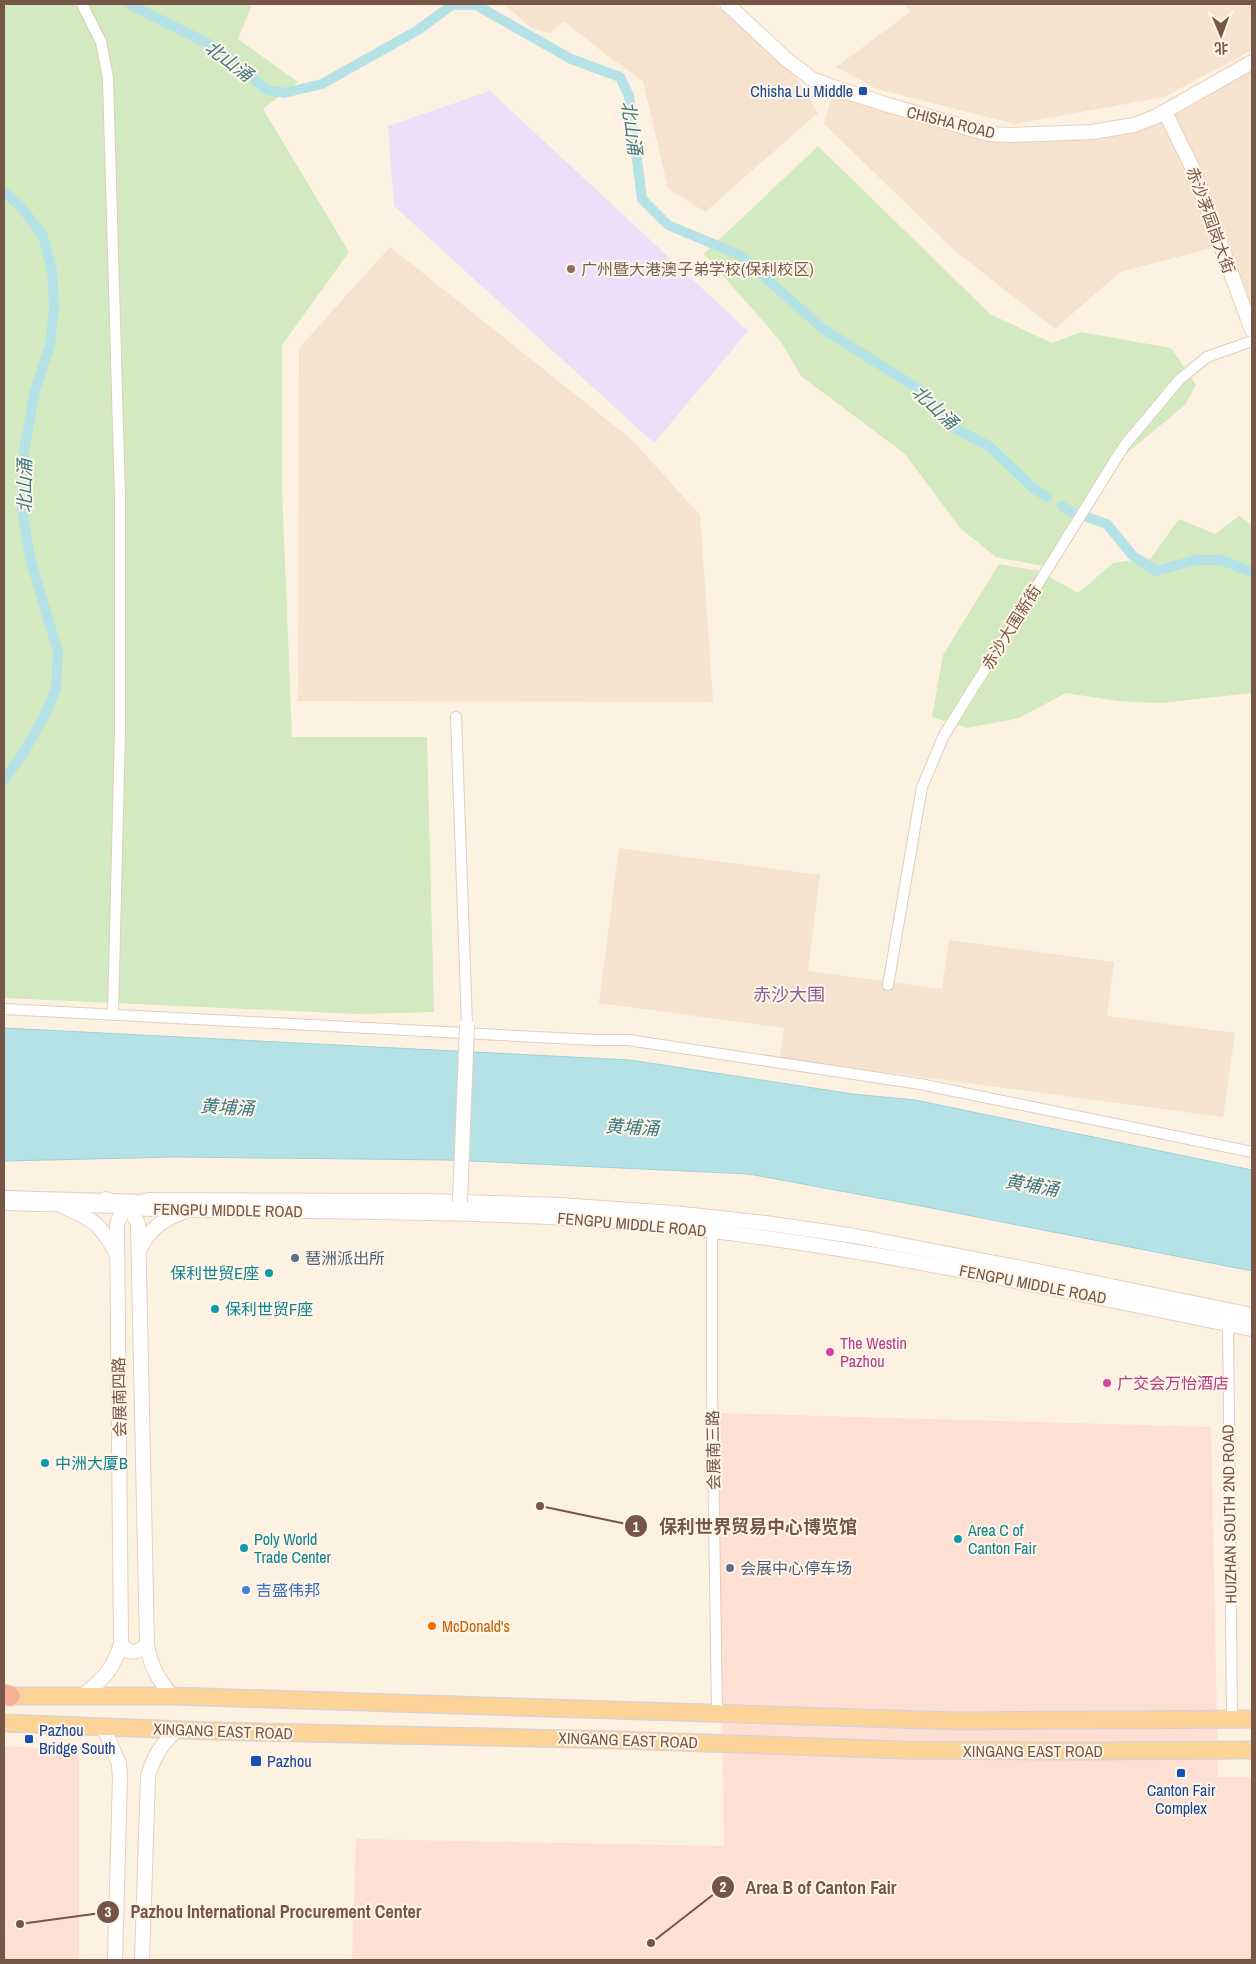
<svg xmlns="http://www.w3.org/2000/svg" width="1256" height="1964" viewBox="0 0 1256 1964" font-family="'Archivo Narrow','Noto Sans SC',sans-serif">
	<rect width="100%" height="100%" fill="#fdf1e1"/>
	<g fill="#f5e2cf">
		<polygon points="504,4 714,4 792,71 818,113 705,212 668,188 643,81 609,57 565,22 549,33 531,28"/>
		<polygon points="905,4 1252,4 1252,50 1164,97 1015,124 877,89 836,67 910,12"/>
		<polygon points="1252,68 1252,304 1227,244 1120,272 1055,329 954,250 824,124 833,92 884,111 976,138 1012,141 1129,133 1179,109"/>
		<polygon points="390,247 631,439 700,515 713,702 298,701 299,348"/>
		<polygon points="619,848 820,875 808,971 942,989 949,940 1114,962 1107,1016 1235,1033 1223,1117 780,1058 784,1028 599,1003"/>
	</g>
	<g fill="#fedfd4">
		<polygon points="718,1413 1211,1427 1218,1777 1252,1777 1252,1960 352,1960 356,1839 724,1846"/>
		<polygon points="4,1746 79,1750 79,1960 4,1960"/>
	</g>
	<polygon fill="#eedef9" points="490,91 748,331 654,443 394,206 388,126"/>
	<g fill="#d3eac0">
		<polygon points="4,4 252,4 238,39 298,82 263,109 349,252 282,345 282,488 292,737 427,737 434,1012 357,1014 4,998"/>
		<polygon points="818,146 990,314 1052,343 1081,332 1171,348 1196,385 1185,405 1104,472 1043,566 996,557 960,528 905,454 801,376 781,342 704,254"/>
		<polygon points="1239,516 1252,525 1252,693 1160,703 1117,701 1066,693 1019,718 967,728 932,717 943,655 999,564 1039,571 1078,593 1113,563 1151,558 1179,519 1215,534"/>
	</g>
	<polygon fill="#b5e2e7" stroke="#9bd2d9" points="4,1028 630,1060 853,1094 915,1100 1252,1170 1252,1271 916,1205 749,1174 450,1160 174,1157 4,1161"/>
	<g fill="none" stroke-linecap="round" stroke-linejoin="round">
		<g stroke="#b5e2e7" stroke-width="10">
			<polyline points="129,4 209,44 234,62 267,90 284,93 322,84 418,30 452,5 476,5 571,59 620,77 629,96 642,199 668,225 740,255 823,329 925,393 952,427 989,446 1033,488 1047,497"/>
			<polyline points="4,192 22,208 43,236 52,271 54,308 50,345 35,391 24,451 22,509 30,558 58,652 56,689 44,717 24,752 4,780"/>
			<polyline points="1062,506 1072,512 1107,524 1132,555 1156,571 1196,560 1221,560 1252,572"/>
		</g>
		<g stroke="#e1cdbd" stroke-width="12">
			<g id="street">
				<polyline points="82,4 101,42 108,78 120,497 120,730 113,1014"/>
				<polyline points="456,717 467,1025"/>
				<polyline points="888,985 922,787 944,735 1124,446 1179,380 1207,357 1252,341"/>
				<polyline points="4,1009 596,1040 628,1040 920,1084 1252,1152"/>
				<polyline points="4,1196 143,1200"/>
				<polyline points="4,1205 123,1208"/>
				<polyline points="712,1226 712,1384 717,1713"/>
				<polyline points="1228,1318 1232,1719"/>
			</g>
		</g>
		<g stroke="#e8cfbd" stroke-width="16">
			<g id="secondary">
				<polyline points="727,4 786,59 812,79 833,87 888,105 989,134 1010,135 1092,132 1134,125 1155,117 1252,62"/>
				<polyline points="1165,112 1192,167 1252,330"/>
				<path d="M 106,1199 C 120,1205 133,1209 138,1224 L 147,1645 C 150,1665 158,1680 172,1696"/>
				<path d="M 64,1207 C 96,1221 99,1223 117,1254"/>
				<path d="M 133,1208 C 170,1210 208,1210 246,1210 C 373,1212 500,1212 626,1222 C 838,1240 1044,1287 1252,1329"/>
				<path d="M 139,1251 C 148,1230 162,1220 183,1212"/>
				<path d="M 121,1644 C 128,1655 138,1653 147,1645"/>
				<path d="M 83,1695 C 104,1679 113,1669 121,1644 L 117,1225 C 120,1209 135,1205 148,1200 L 426,1201 L 560,1205 L 673,1213 L 765,1223 L 855,1236 L 1042,1272 L 1252,1315"/>
				<polyline points="103,1726 119,1764 120,1778 115,1960"/>
				<path d="M 142,1960 L 148,1776 C 154,1756 162,1743 177,1730"/>
			</g>
		</g>
		<g stroke="#dbd3cf" stroke-width="19">
			<g id="primary">
				<polyline points="4,1696 172,1696 957,1721 1252,1719"/>
				<polyline points="4,1723 209,1731 620,1740 903,1750 1081,1751 1252,1750"/>
			</g>
		</g>
		<g stroke="#dbd3cf" stroke-width="21">
			<polyline id="highway" points="4,1694 10,1696"/>
		</g>
		<use href="#street" stroke="#fff" stroke-width="10"/>
		<use href="#secondary" stroke="#fff" stroke-width="14"/>
		<use href="#primary" stroke="#fed397" stroke-width="16"/>
		<use href="#highway" stroke="#f9ac96" stroke-width="19"/>
		<g stroke="#e8cfbd" stroke-width="16" stroke-linecap="butt">
			<polyline id="secondary-bridge" points="460,1202 467,1025"/>
		</g>
		<use href="#secondary-bridge" stroke="#fff" stroke-width="14"/>
	</g>
	<g fill="#1a4fb4" stroke="#fff5e8" stroke-width="2">
		<rect x="858" y="86" width="10" height="10" rx="2.5"/>
		<rect x="24" y="1734" width="10" height="10" rx="2.5"/>
		<rect x="250" y="1755" width="12" height="12" rx="2.5"/>
		<rect x="1176" y="1768" width="10" height="10" rx="2.5"/>
	</g>
	<circle fill="#8d6e63" stroke="#fff5e8" stroke-width="2" cx="571" cy="269" r="5"/>
	<g fill="#5c6f8a" stroke="#fff5e8" stroke-width="2">
		<circle cx="295" cy="1258" r="5"/>
		<circle cx="730" cy="1568" r="5"/>
	</g>
	<g fill="#0f9aa8" stroke="#fff5e8" stroke-width="2">
		<circle cx="269" cy="1273" r="5"/>
		<circle cx="215" cy="1309" r="5"/>
		<circle cx="45" cy="1463" r="5"/>
		<circle cx="958" cy="1539" r="5"/>
		<circle cx="244" cy="1548" r="5"/>
	</g>
	<g fill="#d1479c" stroke="#fff5e8" stroke-width="2">
		<circle cx="830" cy="1352" r="5"/>
		<circle cx="1107" cy="1383" r="5"/>
	</g>
	<circle fill="#3f7fe0" stroke="#fff5e8" stroke-width="2" cx="246" cy="1590" r="5"/>
	<circle fill="#e8710a" stroke="#fff5e8" stroke-width="2" cx="432" cy="1626" r="5"/>
	<g text-anchor="middle" dominant-baseline="central" stroke-width="4" stroke-linejoin="round" paint-order="stroke">
		<g font-size="16" fill="#164399" stroke="#fff5e8" text-anchor="start">
			<text x="853" y="91" text-anchor="end">Chisha Lu Middle</text>
			<text x="39" y="1730">Pazhou<tspan x="39" dy="18">Bridge South</tspan></text>
			<text x="267" y="1761">Pazhou</text>
			<text x="1181" y="1790" text-anchor="middle">Canton Fair<tspan x="1181" dy="18">Complex</tspan></text>
		</g>
		<g font-size="16" fill="#755647" stroke="#fff5e8">
			<text transform="translate(951 122) rotate(14)">CHISHA ROAD</text>
			<text transform="translate(1211 220) rotate(70)">赤沙茅园岗大街</text>
			<text transform="translate(1011 627) rotate(-58)">赤沙大围新街</text>
			<text transform="translate(228 1210) rotate(1)">FENGPU MIDDLE ROAD</text>
			<text transform="translate(632 1224) rotate(5)">FENGPU MIDDLE ROAD</text>
			<text transform="translate(1033 1284) rotate(11)">FENGPU MIDDLE ROAD</text>
			<text transform="translate(119 1397) rotate(-91)">会展南四路</text>
			<text transform="translate(713 1450) rotate(-91)">会展南三路</text>
			<text transform="translate(1229 1514) rotate(-91)">HUIZHAN SOUTH 2ND ROAD</text>
			<text transform="translate(223 1731) rotate(2)">XINGANG EAST ROAD</text>
			<text transform="translate(628 1740) rotate(2)">XINGANG EAST ROAD</text>
			<text x="1033" y="1751">XINGANG EAST ROAD</text>
		</g>
		<g font-size="16" fill="#785e54" stroke="#fff5e8" text-anchor="start">
			<text x="581" y="269">广州暨大港澳子弟学校(保利校区)</text>
		</g>
		<g font-size="16" fill="#4e5e75" stroke="#fff5e8" text-anchor="start">
			<text x="305" y="1258">琶洲派出所</text>
			<text x="740" y="1568">会展中心停车场</text>
		</g>
		<g font-size="16" fill="#0d838f" stroke="#fff5e8" text-anchor="start">
			<text x="259" y="1273" text-anchor="end">保利世贸E座</text>
			<text x="225" y="1309">保利世贸F座</text>
			<text x="55" y="1463">中洲大厦B</text>
			<text x="968" y="1530">Area C of<tspan x="968" dy="18">Canton Fair</tspan></text>
			<text x="254" y="1539">Poly World<tspan x="254" dy="18">Trade Center</tspan></text>
		</g>
		<g font-size="16" fill="#b23c85" stroke="#fff5e8" text-anchor="start">
			<text x="840" y="1343">The Westin<tspan x="840" dy="18">Pazhou</tspan></text>
			<text x="1117" y="1383">广交会万怡酒店</text>
		</g>
		<g font-size="16" fill="#366cbe" stroke="#fff5e8" text-anchor="start">
			<text x="256" y="1590">吉盛伟邦</text>
		</g>
		<g font-size="16" fill="#c56008" stroke="#fff5e8" text-anchor="start">
			<text x="442" y="1626">McDonald's</text>
		</g>
		<g font-size="18" font-style="italic" fill="#3e7a82" stroke="#fff5e8">
			<text transform="translate(229 61) rotate(37)">北山涌</text>
			<text transform="translate(632 128) rotate(82)">北山涌</text>
			<text transform="translate(935 407) rotate(43)">北山涌</text>
			<text transform="translate(24 486) rotate(-90)">北山涌</text>
			<text transform="translate(227 1107) rotate(3)">黄埔涌</text>
			<text transform="translate(632 1127) rotate(3)">黄埔涌</text>
			<text transform="translate(1032 1185) rotate(10)">黄埔涌</text>
		</g>
		<g font-size="18" fill="#846398" stroke="#fff5e8">
			<text x="789" y="994">赤沙大围</text>
		</g>
	</g>
	<path fill="none" stroke="#755647" stroke-width="2" d="M540 1506L636 1526M651 1943L723 1887M20 1924L108 1912"/>
	<g fill="#755647" stroke="#fff5e8" stroke-width="2">
		<circle cx="540" cy="1506" r="5"/>
		<circle cx="651" cy="1943" r="5"/>
		<circle cx="20" cy="1924" r="5"/>
		<circle cx="636" cy="1526" r="12"/>
		<circle cx="723" cy="1887" r="12"/>
		<circle cx="108" cy="1912" r="12"/>
	</g>
	<g font-size="15" text-anchor="middle" font-weight="bold" fill="#fff">
		<text x="636" y="1532">1</text>
		<text x="723" y="1892">2</text>
		<text x="108" y="1917">3</text>
	</g>
	<g font-size="18" text-anchor="middle" font-weight="bold" fill="#755647" stroke="#fff5e8" stroke-width="4" stroke-linejoin="round" paint-order="stroke">
		<text x="758" y="1533">保利世界贸易中心博览馆</text>
		<text x="821" y="1894">Area B of Canton Fair</text>
		<text x="276" y="1918">Pazhou International Procurement Center</text>
	</g>
	<rect width="1256" height="1964" fill="none" stroke="#755647" stroke-width="10"/>
	<g transform="translate(1221 35) rotate(179)" stroke="#fff5e8" stroke-width="4" paint-order="stroke">
	<path d="M0-4L9 19L0 12L-9 19Z" fill="#755647"/>
	<text y="-8" font-size="14" font-weight="bold" text-anchor="middle" fill="#755647">北</text>
	</g>
</svg>
